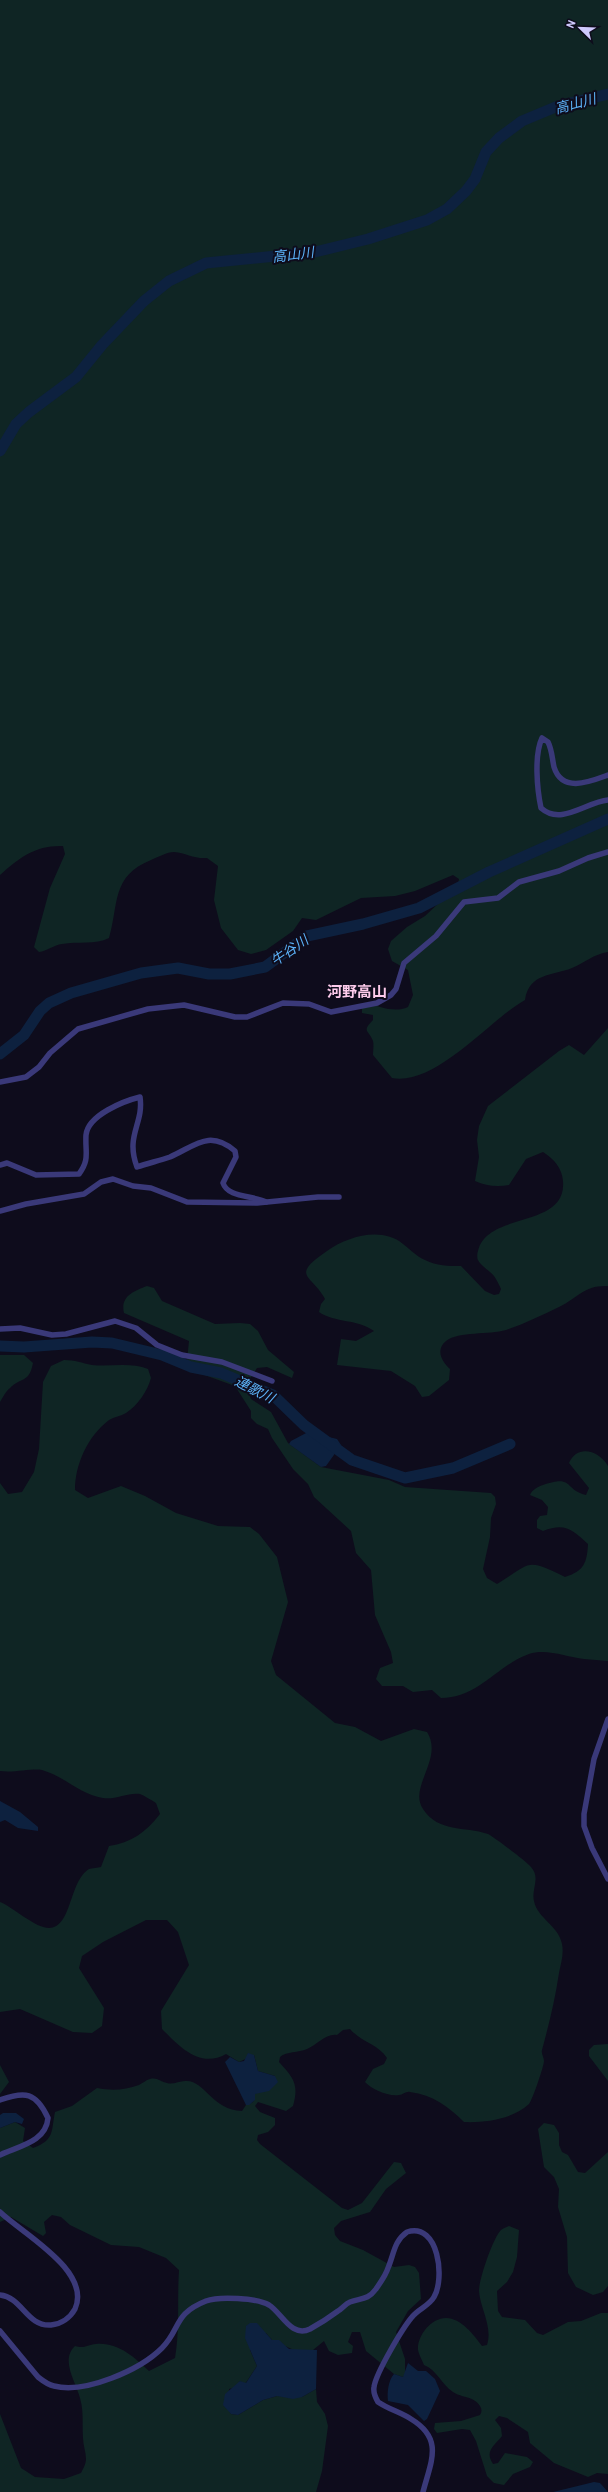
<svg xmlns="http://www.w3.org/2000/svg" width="608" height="2492" viewBox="0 0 608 2492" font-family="Barlow,'Noto Sans JP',sans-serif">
	<rect width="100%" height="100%" fill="#0e0c1c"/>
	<g fill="#0f2524">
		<path d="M 0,0 L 608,0 L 608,952 C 594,954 584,963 572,968 C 552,976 529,973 525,1000 C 488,1021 436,1086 392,1078 L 373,1055 C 373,1051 374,1045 373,1041 C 369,1030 361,1032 373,1020 L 373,1015 L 362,1013 L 362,1008 L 367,1003 C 380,1007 395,1013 408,1007 L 413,995 L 408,970 L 392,961 L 388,949 L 391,941 L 407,927 L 425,916 L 458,885 L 459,879 L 453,875 L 415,891 L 395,896 L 361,898 L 316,920 L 302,918 L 293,931 L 266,950 L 251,954 L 238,950 L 221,928 L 214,900 L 218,866 L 207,858 C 194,859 186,853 174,852 C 167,852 158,857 151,860 C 111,876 119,904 109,938 C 95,945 78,941 62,944 C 54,945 47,951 39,952 L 34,947 L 50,888 L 65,854 L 63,846 C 36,845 20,857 0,875 Z"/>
		<path d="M 608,1028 L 608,1286 C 584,1285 579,1297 559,1307 C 542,1315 524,1324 506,1330 C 489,1335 459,1331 446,1341 C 435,1350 442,1362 450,1369 L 449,1380 L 429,1396 L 422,1397 L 415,1386 L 391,1371 L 337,1365 L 341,1339 L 356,1341 L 374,1331 C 358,1319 335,1323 319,1312 L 321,1304 L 325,1299 C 312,1274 289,1277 327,1251 C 347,1237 381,1226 403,1244 C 411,1250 416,1256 425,1260 C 437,1266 448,1266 461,1266 L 485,1291 L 494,1295 L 499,1294 L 501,1289 C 499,1285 497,1280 494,1276 C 490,1271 481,1266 478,1260 C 477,1259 477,1253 478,1251 C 487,1211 567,1229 563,1181 C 562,1168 554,1159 543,1152 L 526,1159 L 509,1185 C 497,1187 486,1186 475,1181 L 479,1157 L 477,1140 L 479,1126 L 488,1106 L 559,1051 L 569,1045 L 584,1055 Z"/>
		<path d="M 147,1286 L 154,1288 L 162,1301 L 215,1324 L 240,1323 L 250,1324 L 258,1331 L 268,1350 L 294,1372 L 292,1378 L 267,1367 L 257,1368 L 250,1379 L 248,1391 L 251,1399 L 271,1412 L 288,1443 L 321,1467 L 389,1480 L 405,1487 L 491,1493 L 495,1497 L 496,1504 L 491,1518 L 490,1537 L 483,1569 L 487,1578 L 497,1584 C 532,1563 525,1557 565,1577 C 584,1571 587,1563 588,1544 C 573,1530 565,1522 543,1531 L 537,1528 L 537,1520 L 540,1516 L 547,1515 L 548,1507 L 542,1500 L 530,1495 C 532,1490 537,1487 543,1485 C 574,1474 564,1490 586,1495 L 589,1488 L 569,1463 C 577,1444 599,1450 608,1466 L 608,1661 C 600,1660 592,1660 584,1659 C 567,1657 546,1648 529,1654 C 497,1665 479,1698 441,1698 L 432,1690 L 413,1692 L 403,1686 L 382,1686 L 376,1679 L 380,1668 L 393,1663 L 391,1652 L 375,1615 L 371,1570 L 356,1553 L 351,1531 L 314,1497 L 308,1484 L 293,1469 L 272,1438 L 268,1429 L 257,1424 L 251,1418 L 251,1411 L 235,1386 L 188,1369 L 187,1361 L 189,1341 L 124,1313 C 120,1296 134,1291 147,1286 Z"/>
		<path d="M 0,1355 L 24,1355 L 33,1363 C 29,1384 20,1377 10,1388 C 6,1391 3,1397 0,1402 Z"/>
		<path d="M 64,1360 C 75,1360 82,1363 92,1365 C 110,1367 131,1362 148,1369 L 151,1378 C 147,1392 138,1405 126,1413 C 121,1416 114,1417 109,1420 C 88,1436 75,1464 75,1490 L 88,1498 L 121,1486 L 145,1496 L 176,1513 L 218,1526 L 250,1527 L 259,1534 L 277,1557 L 288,1602 L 271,1661 L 276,1675 L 335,1723 L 355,1727 L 381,1741 L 414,1729 L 427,1732 C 444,1759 408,1787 423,1809 C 439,1833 464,1826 488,1834 C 494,1837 527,1862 531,1867 C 541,1878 531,1889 534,1901 C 537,1918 559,1926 562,1944 C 564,1954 561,1963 559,1973 C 555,2000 549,2024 542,2050 C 541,2054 544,2057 544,2061 C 544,2066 532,2101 529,2104 C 513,2119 485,2123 464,2122 C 449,2107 433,2095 410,2092 C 406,2091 403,2095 399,2095 C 389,2097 371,2089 365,2082 L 373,2069 L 384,2064 L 387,2058 C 378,2044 361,2042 350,2029 L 343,2030 L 337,2035 C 326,2033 317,2045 307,2049 C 298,2053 287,2051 280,2057 L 279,2062 C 294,2078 299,2085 293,2106 L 286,2111 L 258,2102 L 255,2106 L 260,2112 L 275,2118 L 275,2125 L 268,2132 L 258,2135 L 257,2140 L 260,2144 L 342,2208 L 348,2210 L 362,2203 L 394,2162 L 401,2163 L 406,2173 L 386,2189 L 370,2212 L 341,2221 L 334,2228 L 335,2235 L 340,2241 L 363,2250 L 394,2267 L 409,2265 L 415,2267 L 419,2273 L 421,2299 L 408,2311 L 396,2332 L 405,2359 L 405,2375 L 403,2377 L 394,2374 L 366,2351 L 360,2332 L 352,2332 L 348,2342 L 353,2346 L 352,2353 L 338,2355 L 329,2351 L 324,2341 L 313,2350 L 296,2351 L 272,2340 L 266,2333 L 250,2350 L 257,2366 L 245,2384 L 240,2381 L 236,2387 L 229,2389 L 228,2409 L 231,2414 L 238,2415 L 263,2400 L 277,2396 L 302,2397 L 316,2389 L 317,2402 L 325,2414 L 328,2426 L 322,2471 L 316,2492 L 0,2492 L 0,2414 L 21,2468 L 35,2477 L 64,2479 L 81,2473 C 83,2469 86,2464 86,2459 C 86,2452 83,2445 83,2438 C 82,2424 84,2411 80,2398 C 76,2382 60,2360 75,2346 C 84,2349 87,2345 96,2344 C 118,2342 134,2357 149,2371 L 175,2358 C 180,2329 177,2300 179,2270 L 166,2258 L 139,2247 L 111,2245 L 70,2225 L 61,2217 L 52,2215 L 44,2222 L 46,2233 L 43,2236 L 11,2217 L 0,2222 L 0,2128 L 15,2122 L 25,2128 L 23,2141 L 33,2148 C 55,2140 51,2131 55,2112 L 72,2106 L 97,2088 C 112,2091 125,2090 139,2085 C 143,2083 146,2080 150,2079 C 157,2077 161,2082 167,2083 C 173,2085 179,2081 185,2081 C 204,2079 212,2110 242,2111 L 246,2105 L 253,2102 L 255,2094 L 275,2076 L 258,2071 L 254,2055 L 239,2062 L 226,2054 C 200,2069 179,2046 162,2029 L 161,2011 L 189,1965 L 178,1932 L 167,1920 L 146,1920 L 103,1942 L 82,1956 L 79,1968 L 104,2008 L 102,2026 L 92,2033 L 73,2032 L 20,2009 L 0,2012 L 0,1902 C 13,1907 35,1928 49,1928 C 72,1928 69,1881 89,1869 C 92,1868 98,1868 101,1867 L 109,1846 C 131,1843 146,1832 160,1814 L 156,1803 C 151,1800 145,1796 140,1794 C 129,1792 115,1800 103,1798 C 81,1795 64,1776 42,1770 C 33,1768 14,1773 0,1771 L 0,1483 L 8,1494 L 22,1492 L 34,1472 L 39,1449 L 43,1382 L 51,1366 Z"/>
		<polygon points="608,2044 608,2081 589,2056 589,2050 594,2045"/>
		<polygon points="0,2065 9,2082 0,2094"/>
		<polygon points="544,2123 554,2125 559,2133 559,2145 562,2152 568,2155 578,2172 585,2173 608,2152 608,2286 603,2292 593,2295 576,2287 568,2273 567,2237 558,2207 559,2189 554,2177 544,2167 538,2129"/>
		<path d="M 509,2226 L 519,2230 L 517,2257 L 513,2272 L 507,2282 L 497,2291 L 498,2311 L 502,2317 L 525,2320 L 537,2333 L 543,2335 L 568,2322 L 581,2321 L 601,2313 L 608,2313 L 608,2474 L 597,2473 L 588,2477 L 554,2463 L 530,2443 L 528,2432 L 507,2418 L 499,2416 L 495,2420 L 501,2428 L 502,2436 C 495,2445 484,2451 493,2464 L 498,2463 L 505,2453 L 527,2457 L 533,2462 L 530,2467 L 513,2474 L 504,2485 L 494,2483 L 487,2476 L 476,2441 L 470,2430 L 462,2429 L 437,2433 L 434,2429 L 435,2423 L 461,2421 L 480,2415 C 482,2412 482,2409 480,2406 C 474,2396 462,2398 453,2392 C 442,2385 437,2370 424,2365 C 422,2360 419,2355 418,2350 C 417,2336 431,2318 446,2318 C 461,2318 474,2335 482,2346 L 487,2345 C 493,2327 480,2308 479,2291 C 479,2279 493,2238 501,2230 C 503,2228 507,2227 509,2226 Z"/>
	</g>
	<g fill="#0d213f">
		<polygon points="308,1432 337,1439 341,1445 326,1466 321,1467 289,1444 291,1441"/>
		<polygon points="0,1801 20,1812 38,1827 38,1831 18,1828 5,1820 0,1822"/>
		<polygon points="248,2053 254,2055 258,2071 275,2076 278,2082 269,2091 255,2094 255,2100 249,2105 246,2105 225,2062 230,2057 239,2062 244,2061"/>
		<polygon points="3,2113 16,2113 24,2119 22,2124 15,2122 0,2128 0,2115"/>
		<polygon points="250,2323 257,2323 272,2340 279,2340 289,2349 317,2350 316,2389 302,2397 293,2399 277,2396 263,2400 238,2415 231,2414 223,2405 225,2394 240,2381 246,2383 257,2366 245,2338 246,2326"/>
		<path d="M 408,2363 L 418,2371 L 426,2371 L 435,2379 L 440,2391 L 427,2419 L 424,2421 L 408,2405 L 388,2401 C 387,2393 388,2381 394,2374 L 403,2377 Z"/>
		<polygon points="594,2482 600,2483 608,2492 553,2492"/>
	</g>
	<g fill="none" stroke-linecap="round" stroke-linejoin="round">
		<g stroke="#0d213f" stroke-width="11">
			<polyline points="0,451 16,424 29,412 76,377 102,345 144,301 169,281 206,263 315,252 368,239 427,220 447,209 466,191 475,179 486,152 499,138 522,121 558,106 608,94"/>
			<polyline points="0,1054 24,1035 40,1011 49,1003 71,993 141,973 178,968 209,974 230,974 265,967 307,936 363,924 419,908 489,872 608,819"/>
			<polyline points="0,1346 24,1347 92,1342 112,1343 162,1355 191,1367 221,1373 273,1395 304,1425 352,1460 405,1478 453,1468 510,1444"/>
		</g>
		<g stroke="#3a3979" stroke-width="5.5">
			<path d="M 608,775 C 589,782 562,793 554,767 C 552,758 552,750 548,742 L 542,738 C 534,755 537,789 541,808 C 561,826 586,802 608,800"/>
			<polyline points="0,1082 26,1077 39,1067 50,1053 78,1029 148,1009 184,1005 235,1017 247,1017 283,1003 309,1004 331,1012 377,1003 391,995 396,989 404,963 436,936 464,902 498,898 519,882 559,871 588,858 608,852"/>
			<path d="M 0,1165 L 7,1163 L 36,1175 L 79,1174 C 90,1159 85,1153 86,1135 C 88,1115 124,1101 140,1097 C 144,1124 125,1135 137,1167 C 148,1163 159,1161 170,1157 C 195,1146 209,1129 235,1151 L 236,1157 L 223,1183 C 228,1198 252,1195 266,1202"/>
			<polyline points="0,1211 26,1204 84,1194 101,1182 113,1179 133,1186 151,1188 187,1202 257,1203 318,1197 339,1197"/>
			<polyline points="0,1329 20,1328 52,1335 66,1334 115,1321 136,1328 157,1345 182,1355 222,1362 272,1381"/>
			<polyline points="608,1719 594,1759 584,1814 584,1826 592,1848 608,1879"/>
			<path d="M 0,2100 C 25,2091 36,2092 48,2118 C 46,2142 19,2146 0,2155"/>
			<path d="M 0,2212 C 23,2234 92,2271 75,2309 C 70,2318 61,2324 51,2325 C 27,2327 22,2297 0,2295"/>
			<path d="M 0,2331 L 38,2377 C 43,2381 48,2385 54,2386 C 85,2394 140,2370 162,2348 C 181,2329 173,2314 206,2301 C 219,2296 257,2298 269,2305 C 282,2313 291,2338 310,2329 C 319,2324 330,2317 338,2311 C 343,2308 345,2304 350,2302 C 361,2298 368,2300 376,2289 C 380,2283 386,2275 388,2268 C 394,2254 394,2241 407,2232 C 439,2222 445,2279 434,2297 C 429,2306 418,2309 412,2317 C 402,2329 376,2373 374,2387 C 373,2393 375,2397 378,2402 C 388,2409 400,2412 411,2419 C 444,2439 431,2461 423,2492"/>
		</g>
	</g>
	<g text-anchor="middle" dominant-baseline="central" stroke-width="4" stroke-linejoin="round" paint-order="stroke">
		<g font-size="14" font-style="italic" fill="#5cb2f8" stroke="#0e0c1c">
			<text transform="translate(575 103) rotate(-15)">高山川</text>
			<text transform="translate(293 254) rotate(-7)">高山川</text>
			<text transform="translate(289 950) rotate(-35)">牛谷川</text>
			<text transform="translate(255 1389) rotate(27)">連歌川</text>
		</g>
		<g font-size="15" font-weight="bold" fill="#fdcbeb" stroke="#0e0c1c">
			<text x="357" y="991">河野高山</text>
		</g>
	</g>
	<g transform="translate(580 28) rotate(293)" stroke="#0e0c1c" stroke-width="3" paint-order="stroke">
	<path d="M0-3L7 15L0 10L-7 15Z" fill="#cec9fd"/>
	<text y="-6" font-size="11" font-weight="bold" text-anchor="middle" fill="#cec9fd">N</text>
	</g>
</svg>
